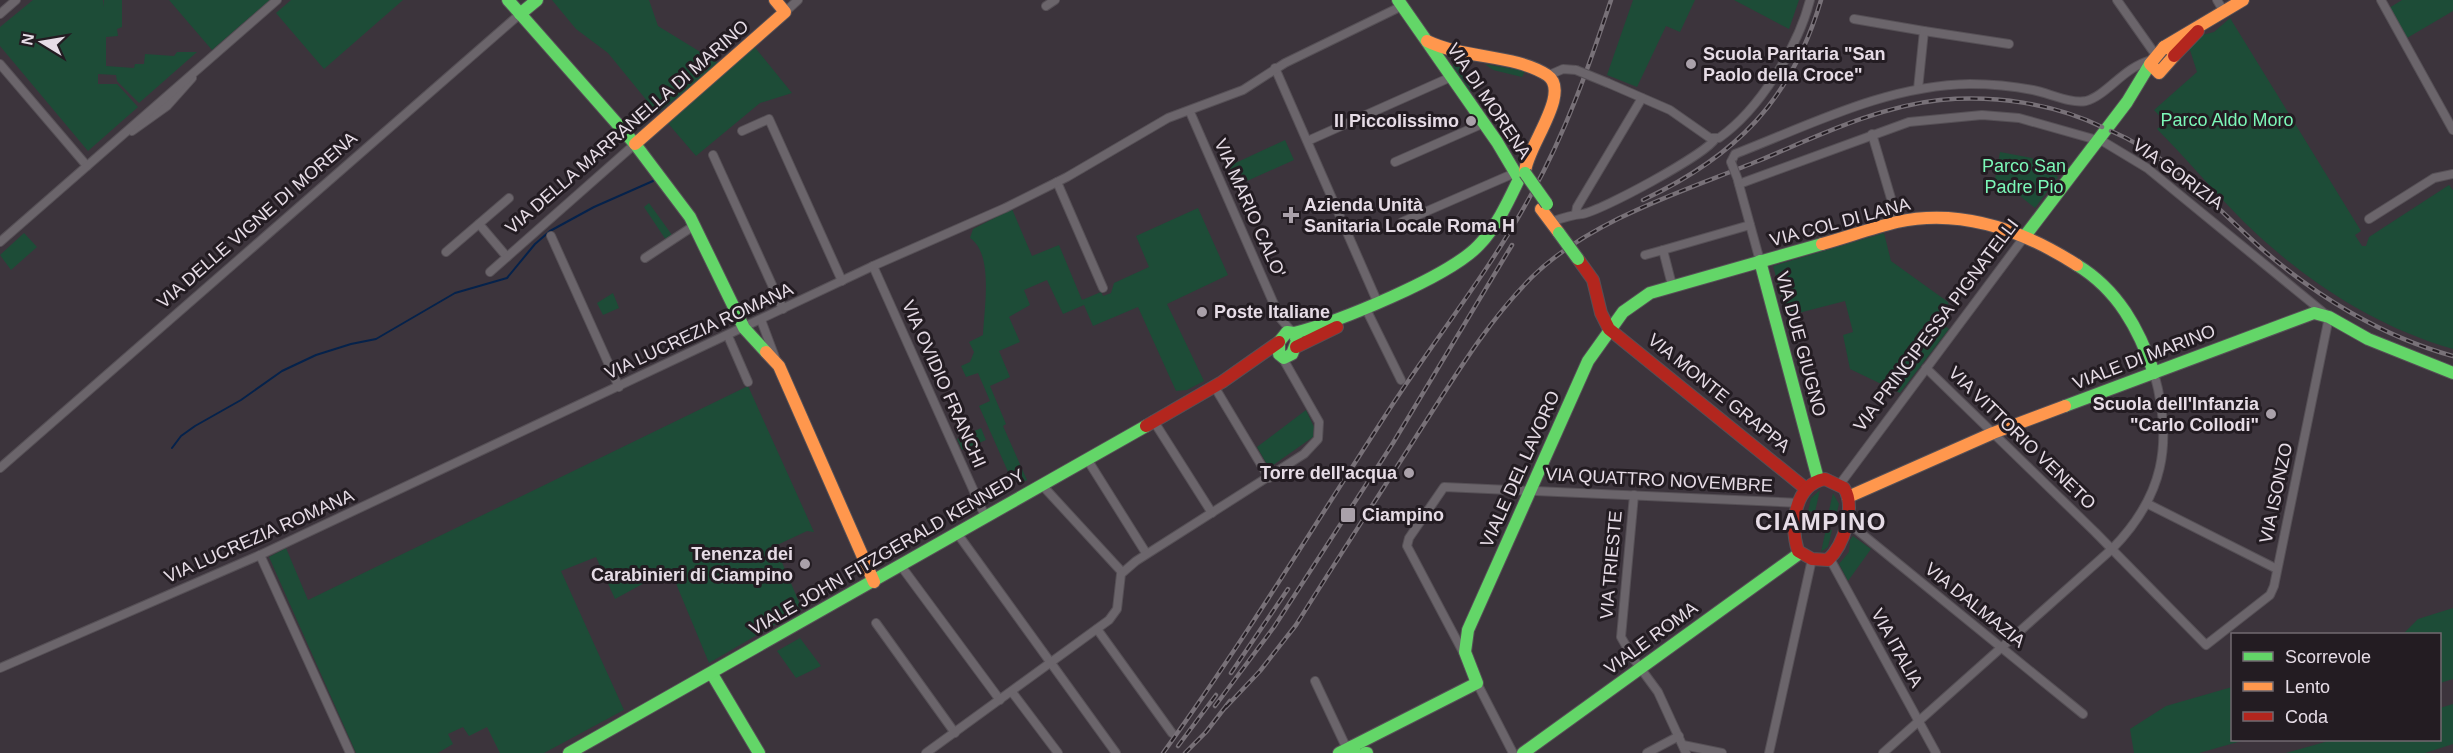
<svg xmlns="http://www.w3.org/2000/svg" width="2453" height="753" viewBox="0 0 2453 753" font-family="Arial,sans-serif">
	<rect width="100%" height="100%" fill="#3c343c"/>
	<g fill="#1d4c37">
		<polygon points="33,0 103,0 103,7 104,0 122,0 122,27 117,29 118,36 106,37 106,66 134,68 135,64 144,64 145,54 174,56 177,52 197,52 139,103 117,81 116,75 98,74 98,84 117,84 138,107 88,151 0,46 0,27"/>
		<polygon points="169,0 270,0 212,50"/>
		<polygon points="291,0 403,0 324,69 276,13"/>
		<polygon points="552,0 649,0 658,26 720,64 657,113 608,53 576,29"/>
		<polygon points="1633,0 1695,0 1680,32 1666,26 1637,87 1607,75"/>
		<polygon points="1734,0 1799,0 1789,29"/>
		<polygon points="2402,0 2453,0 2453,11 2407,38 2389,8"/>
		<path d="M 2230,18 L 2361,231 L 2355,235 L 2362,246 L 2366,246 L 2369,237 L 2449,185 L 2453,190 L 2453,349 C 2373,326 2304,280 2244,222 C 2214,192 2187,159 2157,129 L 2165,122 L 2154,110 L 2197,72 L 2189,47 L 2198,36 L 2214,32 Z"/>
		<polygon points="753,45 792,93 760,103 696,156 666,121"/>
		<path d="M 1458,57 L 1475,60 C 1460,71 1467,76 1471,92 L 1453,67 L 1453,61 Z"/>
		<polygon points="1485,64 1525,71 1522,77 1493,70"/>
		<polygon points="1285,140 1294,160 1238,185 1229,166"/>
		<polygon points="2000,152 2032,158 2058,177 2035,208 2020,196 1993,190"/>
		<polygon points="649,203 672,235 666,240 644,207"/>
		<path d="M 1198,208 L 1228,275 L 1167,304 L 1204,381 L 1187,390 L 1176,391 L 1138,307 L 1093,326 L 1084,305 L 1063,314 L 1047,280 L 1024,290 L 1030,305 L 1009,317 L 1020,342 L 999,351 L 1010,377 L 990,386 L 1006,424 L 1003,426 L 1027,480 L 1019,484 L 1009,474 L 979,406 L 990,401 L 978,373 L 966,377 L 961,366 L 970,362 L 974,352 L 969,342 L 983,335 C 984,309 994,254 970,238 L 973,229 L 1012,209 L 1032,256 L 1059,245 L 1082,300 L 1101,292 L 1103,296 L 1111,293 L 1114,283 L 1149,267 L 1136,236 Z"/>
		<polygon points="24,233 37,247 11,270 0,255"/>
		<polygon points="1884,233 1891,261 1948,302 1949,307 1938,321 1949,329 1900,393 1850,369 1843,335 1853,332 1845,301 1787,316 1773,266"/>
		<polygon points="613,293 619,308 603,315 597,303"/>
		<polygon points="748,386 814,532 807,531 775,546 802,609 709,663 670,569 615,599 596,557 561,571 624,710 544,753 500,753 487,727 469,736 463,727 448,734 453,744 438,753 356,753 269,557 286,548 308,600"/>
		<polygon points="1306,410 1314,427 1313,437 1269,468 1257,447"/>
		<polygon points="981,428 986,440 962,450 957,439"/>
		<polygon points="1820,490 1815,512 1808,511 1811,498"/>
		<polygon points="1833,493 1839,504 1836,516 1828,515"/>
		<polygon points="1826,529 1832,530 1828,547 1821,552"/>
		<polygon points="1853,536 1871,549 1848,581 1839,564 1849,552 1850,540"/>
		<polygon points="2453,608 2453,679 2440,683 2440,634 2403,634 2418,619"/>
		<polygon points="800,638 821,666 796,678 777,651"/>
		<polygon points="2232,687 2232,740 2245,740 2199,753 2134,753 2130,729 2166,706"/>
		<polygon points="2453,704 2453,744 2425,753 2286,753 2332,740 2440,740 2440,708"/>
	</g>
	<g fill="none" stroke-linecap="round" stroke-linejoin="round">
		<polyline stroke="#05224b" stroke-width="2" points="172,448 181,436 195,426 241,400 282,371 316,355 351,344 376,339 455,293 507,278 535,244 550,231 594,207 653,181"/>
		<g stroke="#565056" stroke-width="10">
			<g id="street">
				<polyline points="2117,0 2155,54"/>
				<polyline points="2217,0 2224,12"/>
				<polyline points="2381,0 2453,130"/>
				<polyline points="1046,6 1055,0"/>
				<polyline points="785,12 798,0"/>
				<polyline points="0,14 16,0"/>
				<polyline points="1854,19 1924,31 1918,89"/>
				<polyline points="1924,31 2009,44"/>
				<polyline points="0,64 87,166"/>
				<polyline points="1275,68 1377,301"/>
				<polyline points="1547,76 1563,69 1576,70"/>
				<path d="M 1608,83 L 1670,110 L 1710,138 L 1719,138 C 1759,110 1798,47 1810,0"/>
				<polyline points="1190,112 1280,318 1292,332"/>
				<polyline points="132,131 167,106 192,78"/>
				<polyline points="742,131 769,119 842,281"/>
				<polyline points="1872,134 1898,222"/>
				<polyline points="1312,139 1451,77"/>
				<polyline points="713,155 783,309"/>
				<polyline points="1395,162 1484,123"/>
				<path d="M 1731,162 L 1735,154 C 1810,125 1887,85 1970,84 C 1991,84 2012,86 2033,90 C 2049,93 2070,104 2086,101 C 2106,96 2124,67 2151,60"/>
				<polyline points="1738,181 1760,261"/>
				<polyline points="1057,182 1103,288"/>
				<polyline points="1739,184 1909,122 1982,115 2019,118 2104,142 2147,168 2329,317 2274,586 2270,595 2206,645 2095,532 1926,368"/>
				<polyline points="1576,213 1577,207 1642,98"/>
				<polyline points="2369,219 2434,178 2453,174"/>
				<polyline points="1402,222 1517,172"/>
				<path d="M 1551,222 C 1562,218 1571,215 1582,214 C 1601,211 1705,155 1715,139"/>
				<polyline points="479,224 507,257"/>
				<polyline points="551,236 619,387"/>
				<polyline points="0,242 277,0"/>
				<polyline points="446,252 509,198"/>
				<polyline points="1645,255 1663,250"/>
				<polyline points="645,258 695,225"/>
				<polyline points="873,266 985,516"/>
				<polyline points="490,272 635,144"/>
				<polyline points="1672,285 1663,250 1750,225"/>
				<polyline points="1365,307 1401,380"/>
				<polyline points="761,320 776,360"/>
				<polyline points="728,336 748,382"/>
				<polyline points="1214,386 1269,478"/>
				<polyline points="1153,420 1212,513"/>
				<polyline points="1087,459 1146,553"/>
				<polyline points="0,468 520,14"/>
				<polyline points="1041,484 1122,572"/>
				<polyline points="1840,484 2025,236"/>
				<polyline points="1634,495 1621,637 1633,658 1658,692 1686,753"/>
				<polyline points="2148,504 2277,569"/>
				<polyline points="1846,521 2083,714"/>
				<polyline points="957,533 1116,753"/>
				<polyline points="260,555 350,753"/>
				<polyline points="1830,559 1936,753"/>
				<polyline points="901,566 1000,700"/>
				<polyline points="876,623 955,733"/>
				<polyline points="1097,629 1172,733"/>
				<polyline points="1463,652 1407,546 1409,538 1444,487 1800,503"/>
				<polyline points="0,668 260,555 873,266 1005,208 1067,177 1168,118 1243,90 1285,63 1402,6"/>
				<polyline points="1315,681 1347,749"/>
				<polyline points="1477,683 1513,753"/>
				<polyline points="1012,692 1058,753"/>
				<polyline points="1683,745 1722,753"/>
				<polyline points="926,753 1109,620 1117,609 1121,574 1136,561 1304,454 1318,439 1319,422 1282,357"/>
				<polyline points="1647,753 1679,736"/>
				<polyline points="1769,753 1812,559"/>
				<path d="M 1883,753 L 2112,549 C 2163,497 2174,444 2154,373"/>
			</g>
		</g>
		<g stroke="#565056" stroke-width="14">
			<g id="fast">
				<polyline points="508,0 635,144 690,217 744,328 766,352"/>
				<polyline points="520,14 537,0"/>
				<polyline points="2025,236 2127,102 2150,64"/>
				<polyline points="1760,261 1818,479"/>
				<path d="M 2077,265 C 2118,290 2139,329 2154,373"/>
				<polygon points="1287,332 1294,333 1297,341 1292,354 1284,358 1279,354 1279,342"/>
				<path d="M 1294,333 C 1338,322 1449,277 1479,245 C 1497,226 1508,202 1519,179 L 1497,142 L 1398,0"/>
				<polyline points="2065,406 2314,313 2329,317 2368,339 2453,373"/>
				<polyline points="712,674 759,753"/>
				<polyline points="1351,747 1477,683 1465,652 1468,630 1588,361 1623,312 1650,293 1822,244"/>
				<polyline points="569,753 1146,426"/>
				<polyline points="1339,753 1351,747 1355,752"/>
				<polyline points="1365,753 1367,753"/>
				<polyline points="1523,753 1800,553"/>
			</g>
		</g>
		<g stroke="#565056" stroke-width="14">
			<g id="slow">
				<path d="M 1427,41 C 1464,59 1514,54 1547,75 C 1573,92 1525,149 1525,173"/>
				<polyline points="2164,47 2243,0"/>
				<polygon points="2164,47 2171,49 2174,56 2159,73 2150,64"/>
				<polyline points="635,144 785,12 775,0"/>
				<polyline points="1541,209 1559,233"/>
				<path d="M 1822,244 C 1847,237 1872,228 1897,222 C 1961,208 2024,231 2077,265"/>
				<polyline points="766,352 779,366 874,582"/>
				<polyline points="1848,497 1993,433 2065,406"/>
			</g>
		</g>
		<g stroke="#565056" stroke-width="14">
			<g id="jam">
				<polyline points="2174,56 2198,31"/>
				<polyline points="1578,259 1593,280 1601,313 1609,329 1805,488"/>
				<polyline points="1296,347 1337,327"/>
				<polyline points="1146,426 1222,382 1279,342"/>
				<path d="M 1825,479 L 1844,488 C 1856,507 1844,545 1828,560 L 1812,559 L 1798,551 C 1790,525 1794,485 1825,479 Z"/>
			</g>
		</g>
		<use href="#street" stroke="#6b656b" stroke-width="8"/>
		<use href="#fast" stroke="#63d668" stroke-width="12"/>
		<use href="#slow" stroke="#ff974d" stroke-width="12"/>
		<use href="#jam" stroke="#b3261e" stroke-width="12"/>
		<g stroke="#787178" stroke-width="4.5">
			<g id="rail">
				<path d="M 2111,131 C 2171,156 2215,207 2262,249 C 2316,296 2383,337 2453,356"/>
				<path d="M 1643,200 C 1736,156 1791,101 1821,0"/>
				<polyline points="1231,673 1288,589"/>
				<polyline points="1215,706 1274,627 1393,443 1512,245"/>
				<path d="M 1226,707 L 1260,671 L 1296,625 C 1336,561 1378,497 1419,432 C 1454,378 1486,323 1532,277 C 1590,220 1684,191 1758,161 C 1816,137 1876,107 1940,100 C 1994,95 2053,103 2102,127"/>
				<polyline points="1178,746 1216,695"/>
				<path d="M 1163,753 C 1242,644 1312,529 1385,416 C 1433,341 1490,271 1532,193 C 1566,132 1589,66 1611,0"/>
				<polyline points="1185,753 1206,732 1230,701"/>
			</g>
		</g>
		<use href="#rail" stroke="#231c22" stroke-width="2" stroke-dasharray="7" stroke-linecap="butt"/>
		<g stroke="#565056" stroke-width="10" stroke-linecap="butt">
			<g id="street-bridge">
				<polyline points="1576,70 1608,83"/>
				<polyline points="1731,162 1738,180"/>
			</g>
		</g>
		<g stroke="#565056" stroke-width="14" stroke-linecap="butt">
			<g id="fast-bridge">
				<polyline points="1525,173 1547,204"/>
				<polyline points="1559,233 1578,259"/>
			</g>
		</g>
		<use href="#street-bridge" stroke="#6b656b" stroke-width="8"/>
		<use href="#fast-bridge" stroke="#63d668" stroke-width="12"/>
	</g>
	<g fill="#aaa1aa" stroke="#231c22" stroke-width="2">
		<circle cx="1691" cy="64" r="6"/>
		<circle cx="1471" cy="121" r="6"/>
		<path d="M1288 206h6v6h6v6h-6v6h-6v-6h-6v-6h6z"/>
		<circle cx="1202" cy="312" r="6"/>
		<circle cx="2271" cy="414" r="6"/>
		<circle cx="1409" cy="473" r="6"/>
		<rect x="1340" y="507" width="16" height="16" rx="3"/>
		<circle cx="805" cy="564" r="6"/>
	</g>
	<g text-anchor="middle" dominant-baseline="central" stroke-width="6" stroke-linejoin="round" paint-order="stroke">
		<g font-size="18" font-weight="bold" fill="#e6dce6" stroke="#231c22" text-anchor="start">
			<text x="1703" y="54">Scuola Paritaria "San<tspan x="1703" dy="21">Paolo della Croce"</tspan></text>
			<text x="1459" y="121" text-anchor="end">Il Piccolissimo</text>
			<text x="1304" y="205">Azienda Unità<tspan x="1304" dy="21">Sanitaria Locale Roma H</tspan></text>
			<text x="1214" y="312">Poste Italiane</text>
			<text x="2259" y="404" text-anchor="end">Scuola dell'Infanzia<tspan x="2259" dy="21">"Carlo Collodi"</tspan></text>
			<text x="1397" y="473" text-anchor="end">Torre dell'acqua</text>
			<text x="1362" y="515">Ciampino</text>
			<text x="793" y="554" text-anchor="end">Tenenza dei<tspan x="793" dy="21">Carabinieri di Ciampino</tspan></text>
		</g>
		<g font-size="18" fill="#e6dce6" stroke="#231c22">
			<text transform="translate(1489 101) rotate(56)">VIA DI MORENA</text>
			<text transform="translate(627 127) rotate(-41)">VIA DELLA MARRANELLA DI MARINO</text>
			<text transform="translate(2178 174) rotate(36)">VIA GORIZIA</text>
			<text transform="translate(1250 208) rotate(66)">VIA MARIO CALO'</text>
			<text transform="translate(257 220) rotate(-41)">VIA DELLE VIGNE DI MORENA</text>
			<text transform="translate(1840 222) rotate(-15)">VIA COL DI LANA</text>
			<text transform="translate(1936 325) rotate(-53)">VIA PRINCIPESSA PIGNATELLI</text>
			<text transform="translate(699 331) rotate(-25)">VIA LUCREZIA ROMANA</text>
			<text transform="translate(1801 344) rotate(75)">VIA DUE GIUGNO</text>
			<text transform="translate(2144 357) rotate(-21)">VIALE DI MARINO</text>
			<text transform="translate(944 384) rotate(66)">VIA OVIDIO FRANCHI</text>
			<text transform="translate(1719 393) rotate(39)">VIA MONTE GRAPPA</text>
			<text transform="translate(2022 438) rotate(44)">VIA VITTORIO VENETO</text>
			<text transform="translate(1520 469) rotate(-66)">VIALE DEL LAVORO</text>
			<text transform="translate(1659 480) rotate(3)">VIA QUATTRO NOVEMBRE</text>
			<text transform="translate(2276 493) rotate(-78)">VIA ISONZO</text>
			<text transform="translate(259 536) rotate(-24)">VIA LUCREZIA ROMANA</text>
			<text transform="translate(887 552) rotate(-30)">VIALE JOHN FITZGERALD KENNEDY</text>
			<text transform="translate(1611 565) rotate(-85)">VIA TRIESTE</text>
			<text transform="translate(1975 605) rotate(39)">VIA DALMAZIA</text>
			<text transform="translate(1651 638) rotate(-36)">VIALE ROMA</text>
			<text transform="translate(1897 648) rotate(61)">VIA ITALIA</text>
		</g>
		<g font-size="18" fill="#7cf8b8" stroke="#231c22">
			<text x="2227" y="120">Parco Aldo Moro</text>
			<text x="2024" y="166">Parco San<tspan x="2024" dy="21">Padre Pio</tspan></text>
		</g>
		<g font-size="24" font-weight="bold" letter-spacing="1.5" fill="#e6dce6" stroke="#231c22">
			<text x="1821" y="521">CIAMPINO</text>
		</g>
	</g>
	<rect x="2231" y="633" width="210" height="108" fill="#231c22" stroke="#716970" stroke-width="1.5"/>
	<rect x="2243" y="652" width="30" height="9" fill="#63d668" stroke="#716970" stroke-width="1.5"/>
	<text x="2285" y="663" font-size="18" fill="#e6dce6">Scorrevole</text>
	<rect x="2243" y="682" width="30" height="9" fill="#ff974d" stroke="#716970" stroke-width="1.5"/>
	<text x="2285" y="693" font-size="18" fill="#e6dce6">Lento</text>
	<rect x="2243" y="712" width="30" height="9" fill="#b3261e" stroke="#716970" stroke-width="1.5"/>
	<text x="2285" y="723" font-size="18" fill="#e6dce6">Coda</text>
	<g transform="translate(42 42) rotate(281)" stroke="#231c22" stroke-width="4.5" paint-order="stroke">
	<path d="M0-4.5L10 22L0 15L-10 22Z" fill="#e6dce6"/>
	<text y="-9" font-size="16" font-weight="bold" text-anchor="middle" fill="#e6dce6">N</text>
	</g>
</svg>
